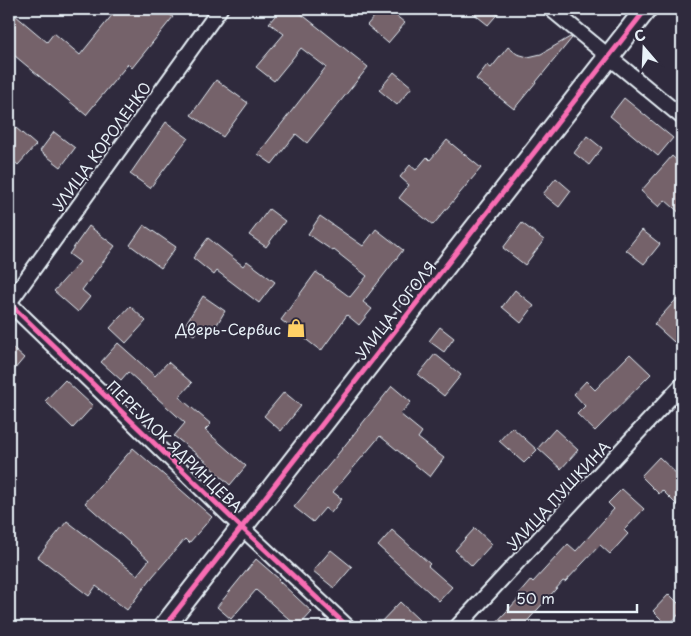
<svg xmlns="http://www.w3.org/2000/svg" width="691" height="636" viewBox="0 0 691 636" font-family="'Playpen Sans',sans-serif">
	<rect width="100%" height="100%" fill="#2f2a3d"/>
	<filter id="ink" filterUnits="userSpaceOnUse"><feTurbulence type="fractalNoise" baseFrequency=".02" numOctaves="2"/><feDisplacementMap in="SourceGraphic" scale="10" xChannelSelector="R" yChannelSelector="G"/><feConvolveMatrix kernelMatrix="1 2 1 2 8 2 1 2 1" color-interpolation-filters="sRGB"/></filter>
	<g filter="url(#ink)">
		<g fill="#75626a" stroke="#e8f1f8">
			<polygon points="117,9 162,9 173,17 132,68 128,64 86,115 9,51 9,10 47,42 54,33 80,55"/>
			<polygon points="281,9 295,9 368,67 307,143 296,134 272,164 258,154 326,67 301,48 274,81 256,67 284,34 269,23"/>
			<polygon points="381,9 388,9 405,23 388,43 367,25"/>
			<polygon points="468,9 502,9 488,25"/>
			<polygon points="570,37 572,38 514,109 476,79 487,65 491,68 508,47 517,54 528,57 541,54"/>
			<polygon points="394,72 412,87 397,105 379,90"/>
			<polygon points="216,80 248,103 223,137 191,115"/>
			<polygon points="624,98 673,138 658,156 610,116"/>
			<polygon points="9,122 36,145 18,165 9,157"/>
			<polygon points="166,122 188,138 150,188 130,174"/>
			<polygon points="54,132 75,148 61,167 40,151"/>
			<polygon points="587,136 602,148 589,165 574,153"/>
			<polygon points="447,140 481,168 433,225 399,198 409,185 400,177 410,165 416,170 427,157 430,160"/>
			<polygon points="672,156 682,165 682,215 665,200 659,207 641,191"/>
			<polygon points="556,178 571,191 559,207 543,194"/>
			<polygon points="269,209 285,221 266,247 249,235"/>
			<polygon points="320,216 363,246 376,229 403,250 363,302 372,309 359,325 347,315 321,351 281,320 316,272 350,297 367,276 334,250 333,251 308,234"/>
			<polygon points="522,223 544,240 525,265 503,248"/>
			<polygon points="144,225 176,247 161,268 130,245"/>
			<polygon points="89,226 115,246 82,290 90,297 78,312 54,291 80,262 69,254"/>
			<polygon points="642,230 660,244 644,264 626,250"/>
			<polygon points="208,238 243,266 247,261 275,282 259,303 217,271 214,275 193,258"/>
			<polygon points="515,290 534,306 521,323 502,307"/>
			<polygon points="682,293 682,334 674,342 654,324"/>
			<polygon points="203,296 225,311 212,333 201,326 194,335 183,328"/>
			<polygon points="130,306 146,321 126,343 110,328"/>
			<polygon points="440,327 454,338 444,352 429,341"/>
			<polygon points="118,343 155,376 168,362 192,383 179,397 211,424 205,430 246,466 230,485 207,464 208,463 174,436 185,423 128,372 121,380 101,362"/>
			<polygon points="9,345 24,358 9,376"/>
			<polygon points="435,354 461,375 444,396 418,375"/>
			<polygon points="630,354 651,374 595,431 577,414 585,406 574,394 586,381 595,390"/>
			<polygon points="65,380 93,406 73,428 45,401"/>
			<polygon points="392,386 411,402 400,414 422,432 418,438 444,458 430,477 380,436 333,492 342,499 331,513 325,508 313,522 294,507 334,459"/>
			<polygon points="284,392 301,406 281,431 264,416"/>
			<polygon points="512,427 537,450 524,463 499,441"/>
			<polygon points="555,429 578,450 561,469 538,448"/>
			<polygon points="133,448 212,517 189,543 185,539 153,576 127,610 96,586 89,596 38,557 67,521 137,575 149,560 85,503"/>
			<polygon points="659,457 682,479 682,510 662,490 659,494 641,476"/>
			<polygon points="622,489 644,509 624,530 628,534 610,554 600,545 565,582 563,581 522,627 492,627 520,597 518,595 531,580 533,582 568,544 576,551 614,509 608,503"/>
			<polygon points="475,528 492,544 472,566 455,550"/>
			<polygon points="392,530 430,564 428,566 452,587 439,601 378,546"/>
			<polygon points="331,550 352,567 334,588 313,571"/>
			<polygon points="256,559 279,579 278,580 312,612 298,627 256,590 231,619 217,607"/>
			<polygon points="669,594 682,607 682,611 668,626 653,611"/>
			<polygon points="400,602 419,620 413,627 376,627"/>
		</g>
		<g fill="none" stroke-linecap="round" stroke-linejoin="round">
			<g stroke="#e8f1f8" stroke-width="18">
				<g id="street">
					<polyline points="551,9 682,117"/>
					<polyline points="9,303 241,527 348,627"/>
					<polyline points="9,303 220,9"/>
					<polyline points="457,627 682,385"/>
				</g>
			</g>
			<g stroke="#e8f1f8" stroke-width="24">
				<polyline id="secondary" points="164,627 646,9"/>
			</g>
			<use href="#street" stroke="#2f2a3d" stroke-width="14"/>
			<use href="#secondary" stroke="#2f2a3d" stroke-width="20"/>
			<g stroke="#2f2a3d" stroke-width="8">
				<g id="cycleway">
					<polyline points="9,303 241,527 348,627"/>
					<polyline points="164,627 646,9"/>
				</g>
			</g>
			<use href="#cycleway" stroke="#f96db3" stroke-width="5"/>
		</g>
	</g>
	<defs>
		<g id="shop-bare" transform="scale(1.5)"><path d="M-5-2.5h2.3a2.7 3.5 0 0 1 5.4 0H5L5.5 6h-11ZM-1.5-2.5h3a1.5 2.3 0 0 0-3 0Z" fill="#ffd166" stroke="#2f2a3d" stroke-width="2.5" paint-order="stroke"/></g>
	</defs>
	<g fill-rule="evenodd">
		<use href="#shop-bare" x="296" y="328"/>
	</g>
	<g text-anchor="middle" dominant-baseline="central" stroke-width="4" stroke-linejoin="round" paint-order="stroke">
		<g font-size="15" fill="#e8f1f8" stroke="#2f2a3d">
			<text transform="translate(101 146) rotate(-54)">УЛИЦА КОРОЛЕНКО</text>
			<text transform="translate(395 310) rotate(-52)">УЛИЦА ГОГОЛЯ</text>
			<text transform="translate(175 446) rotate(44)">ПЕРЕУЛОК ЯДРИНЦЕВА</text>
			<text transform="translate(558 495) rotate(-47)">УЛИЦА ПУШКИНА</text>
		</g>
		<g font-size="15" fill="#e8f1f8" stroke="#2f2a3d" text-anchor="end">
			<text x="281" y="328">Дверь-Сервис</text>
		</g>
	</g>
	<rect width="691" height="636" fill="none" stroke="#2f2a3d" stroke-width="30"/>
	<rect x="15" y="15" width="661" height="606" fill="none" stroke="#e8f1f8" stroke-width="2" filter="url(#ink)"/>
	<g transform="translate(644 48) rotate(341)" stroke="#2f2a3d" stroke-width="4" paint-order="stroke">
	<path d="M0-4L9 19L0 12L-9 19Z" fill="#e8f1f8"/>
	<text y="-8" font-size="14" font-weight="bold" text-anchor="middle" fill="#e8f1f8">С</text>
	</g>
	<path d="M508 604v8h129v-8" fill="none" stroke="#e8f1f8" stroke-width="2.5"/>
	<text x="516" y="604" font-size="15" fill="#e8f1f8" stroke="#2f2a3d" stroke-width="4" paint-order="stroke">50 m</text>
</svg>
